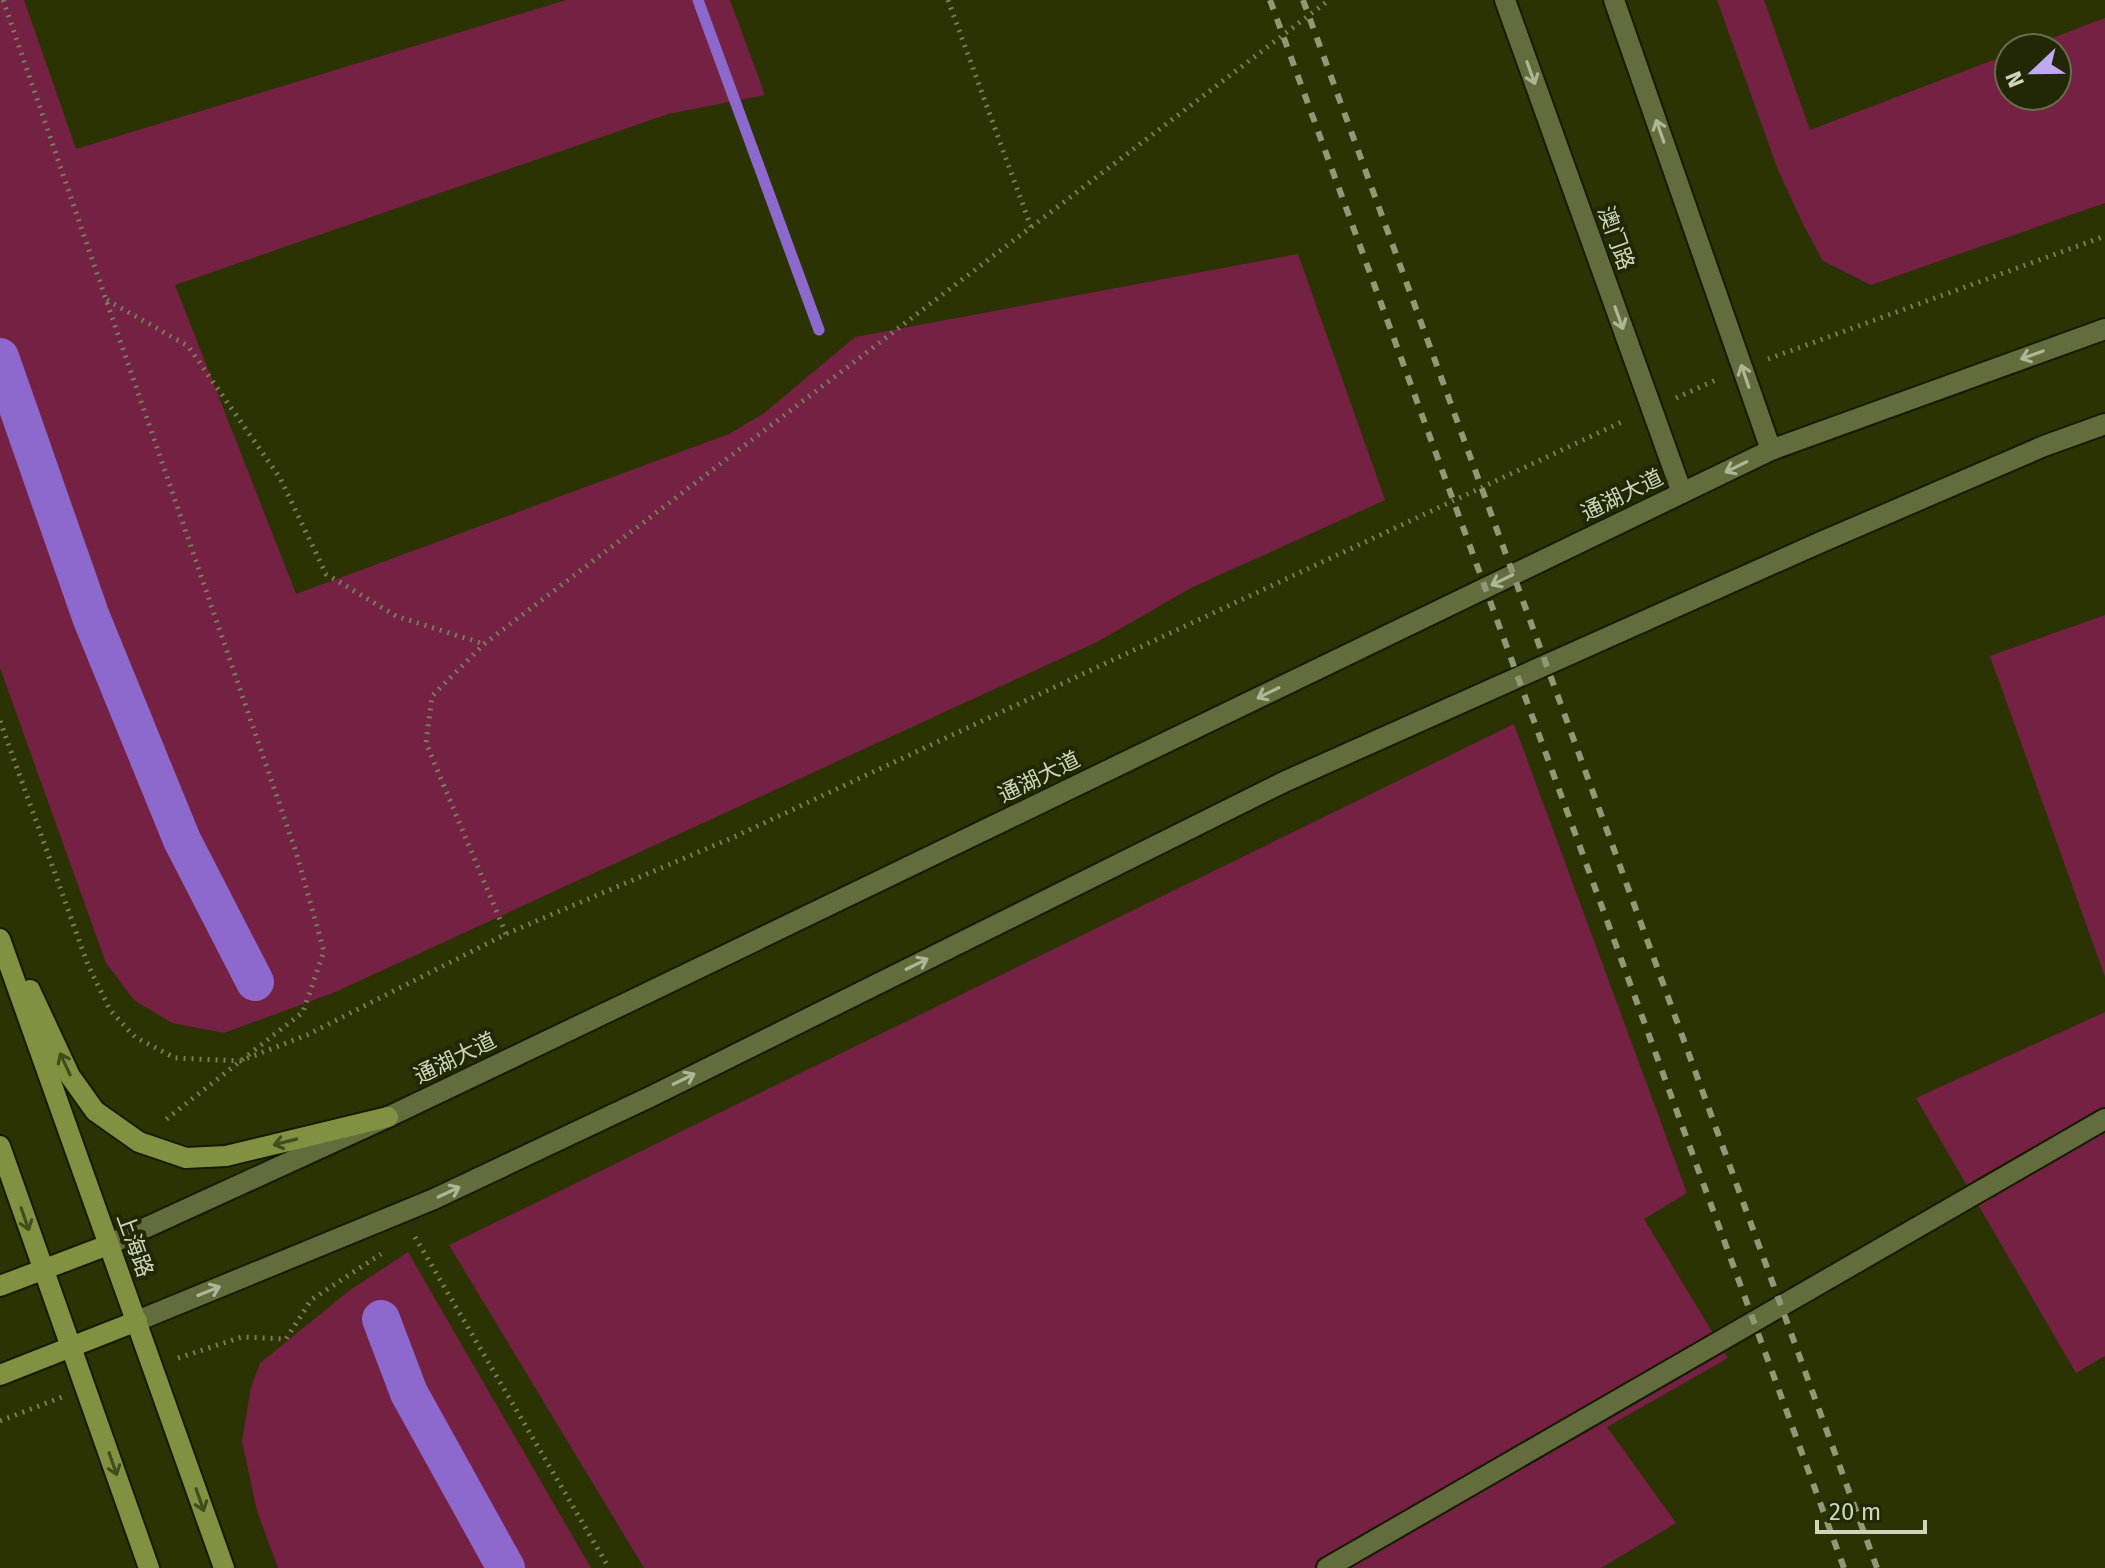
<svg xmlns="http://www.w3.org/2000/svg" width="2105" height="1568" viewBox="0 0 2105 1568" font-family="'Fira Sans','Noto Sans SC',sans-serif">
	<rect width="100%" height="100%" fill="#2b3303"/>
	<g fill="#742144">
		<polygon points="0,0 24,0 76,149 566,0 730,0 765,95 668,114 175,285 296,594 729,434 763,414 855,337 1298,254 1385,500 1191,588 1097,642 333,993 224,1033 172,1023 134,1000 106,963 0,668"/>
		<polygon points="1717,0 1764,0 1810,130 2009,54 2009,96 2057,96 2057,48 2026,48 2105,18 2105,203 1871,285 1823,261 1804,226 1778,170"/>
		<polygon points="2105,615 2105,977 1990,656"/>
		<polygon points="1514,724 1687,1193 1644,1219 1728,1358 1607,1427 1676,1523 1601,1568 644,1568 449,1245"/>
		<polygon points="2105,1012 2105,1356 2076,1373 1916,1098"/>
		<polygon points="408,1252 591,1568 278,1568 257,1511 242,1441 251,1387 260,1363 350,1290"/>
	</g>
	<g fill="none" stroke-linecap="round" stroke-linejoin="round">
		<polyline stroke="#8d68cd" stroke-width="11" points="698,0 819,330"/>
		<g stroke="#8d68cd" stroke-width="38">
			<polyline points="0,357 91,617 182,840 255,982"/>
			<polyline points="381,1319 409,1393 506,1568"/>
		</g>
		<g stroke="#151a00" stroke-width="24">
			<g id="minor">
				<polyline points="1505,0 1682,493"/>
				<polyline points="1614,0 1771,450"/>
				<polyline points="108,1245 388,1117 643,995 1771,450 2105,329"/>
				<polyline points="137,1321 434,1199 652,1096 1286,781 1819,543 2044,446 2105,424"/>
				<polyline points="1327,1568 2105,1119"/>
			</g>
		</g>
		<g stroke="#151a00" stroke-width="24">
			<g id="major">
				<polyline points="0,939 224,1568"/>
				<polyline points="30,990 70,1076 95,1111 139,1142 186,1158 226,1156 388,1117"/>
				<polyline points="0,1146 149,1568"/>
				<polyline points="0,1286 108,1245"/>
				<polyline points="0,1375 137,1321"/>
			</g>
		</g>
		<g stroke="#767d58" stroke-width="5" stroke-dasharray="2 6" stroke-linecap="butt">
			<polyline points="3,0 296,852 324,951 303,1012 164,1121"/>
			<polyline points="948,0 1031,227"/>
			<polyline points="107,300 188,346 280,478 326,574 396,616 484,644"/>
			<polyline points="1768,359 2105,236"/>
			<polyline points="1676,398 1718,379"/>
			<polyline points="0,721 88,965 110,1010 135,1037 175,1058 240,1061 307,1035 506,934 734,837 1626,420"/>
			<polyline points="506,934 426,743 432,696 484,644 1329,0"/>
			<polyline points="415,1237 609,1568"/>
			<polyline points="178,1358 242,1337 286,1339 311,1300 381,1254"/>
			<polyline points="0,1421 62,1397"/>
		</g>
		<use href="#minor" stroke="#626c3d" stroke-width="20"/>
		<use href="#major" stroke="#819142" stroke-width="20"/>
		<g stroke="#909876" stroke-width="6" stroke-dasharray="10 10" stroke-linecap="butt">
			<polyline points="1270,0 1844,1568"/>
			<polyline points="1303,0 1877,1568"/>
		</g>
	</g>
	<defs><path id="oneway-shaft" d="M-6 0H5M1.5-3L5.5 0L1.5 3" fill="none" stroke-width="1.6" stroke-linecap="round" stroke-linejoin="round" transform="scale(2)"/></defs>
	<g stroke="#aeb696">
		<use href="#oneway-shaft" transform="translate(1531 73) rotate(70)"/>
		<use href="#oneway-shaft" transform="translate(1660 131) rotate(-109)"/>
		<use href="#oneway-shaft" transform="translate(1619 318) rotate(70)"/>
		<use href="#oneway-shaft" transform="translate(2032 355) rotate(160)"/>
		<use href="#oneway-shaft" transform="translate(1745 376) rotate(-109)"/>
		<use href="#oneway-shaft" transform="translate(1736 467) rotate(154)"/>
		<use href="#oneway-shaft" transform="translate(1502 580) rotate(154)"/>
		<use href="#oneway-shaft" transform="translate(1268 693) rotate(154)"/>
		<use href="#oneway-shaft" transform="translate(917 964) rotate(-26)"/>
		<use href="#oneway-shaft" transform="translate(684 1079) rotate(-26)"/>
		<use href="#oneway-shaft" transform="translate(449 1192) rotate(-25)"/>
		<use href="#oneway-shaft" transform="translate(209 1291) rotate(-22)"/>
	</g>
	<g stroke="#434d1a">
		<use href="#oneway-shaft" transform="translate(65 1064) rotate(-115)"/>
		<use href="#oneway-shaft" transform="translate(285 1142) rotate(166)"/>
		<use href="#oneway-shaft" transform="translate(25 1219) rotate(71)"/>
		<use href="#oneway-shaft" transform="translate(113 1464) rotate(71)"/>
		<use href="#oneway-shaft" transform="translate(200 1500) rotate(71)"/>
	</g>
	<g text-anchor="middle" dominant-baseline="central" stroke-width="8" stroke-linejoin="round" paint-order="stroke">
		<g font-size="22" fill="#ced5bc" stroke="#222805">
			<text transform="translate(1616 238) rotate(70)">澳门路</text>
			<text transform="translate(1622 495) rotate(-26)">通湖大道</text>
			<text transform="translate(1039 777) rotate(-26)">通湖大道</text>
			<text transform="translate(455 1058) rotate(-26)">通湖大道</text>
			<text transform="translate(135 1245) rotate(70)">上海路</text>
		</g>
	</g>
	<g transform="translate(2033 72) rotate(248)"><circle r="38" fill="#222805" stroke="#676d4e" stroke-width="2"/>
	<path d="M0-6L14 30L0 20L-14 30Z" fill="#c1a8f3"/>
	<text y="-12" font-size="22" font-weight="bold" text-anchor="middle" fill="#ced5bc">N</text>
	</g>
	<path d="M1817 1520v12h108v-12" fill="none" stroke="#ced5bc" stroke-width="4"/>
	<text x="1829" y="1520" font-size="24" fill="#ced5bc" stroke="#222805" stroke-width="6" paint-order="stroke">20 m</text>
</svg>
